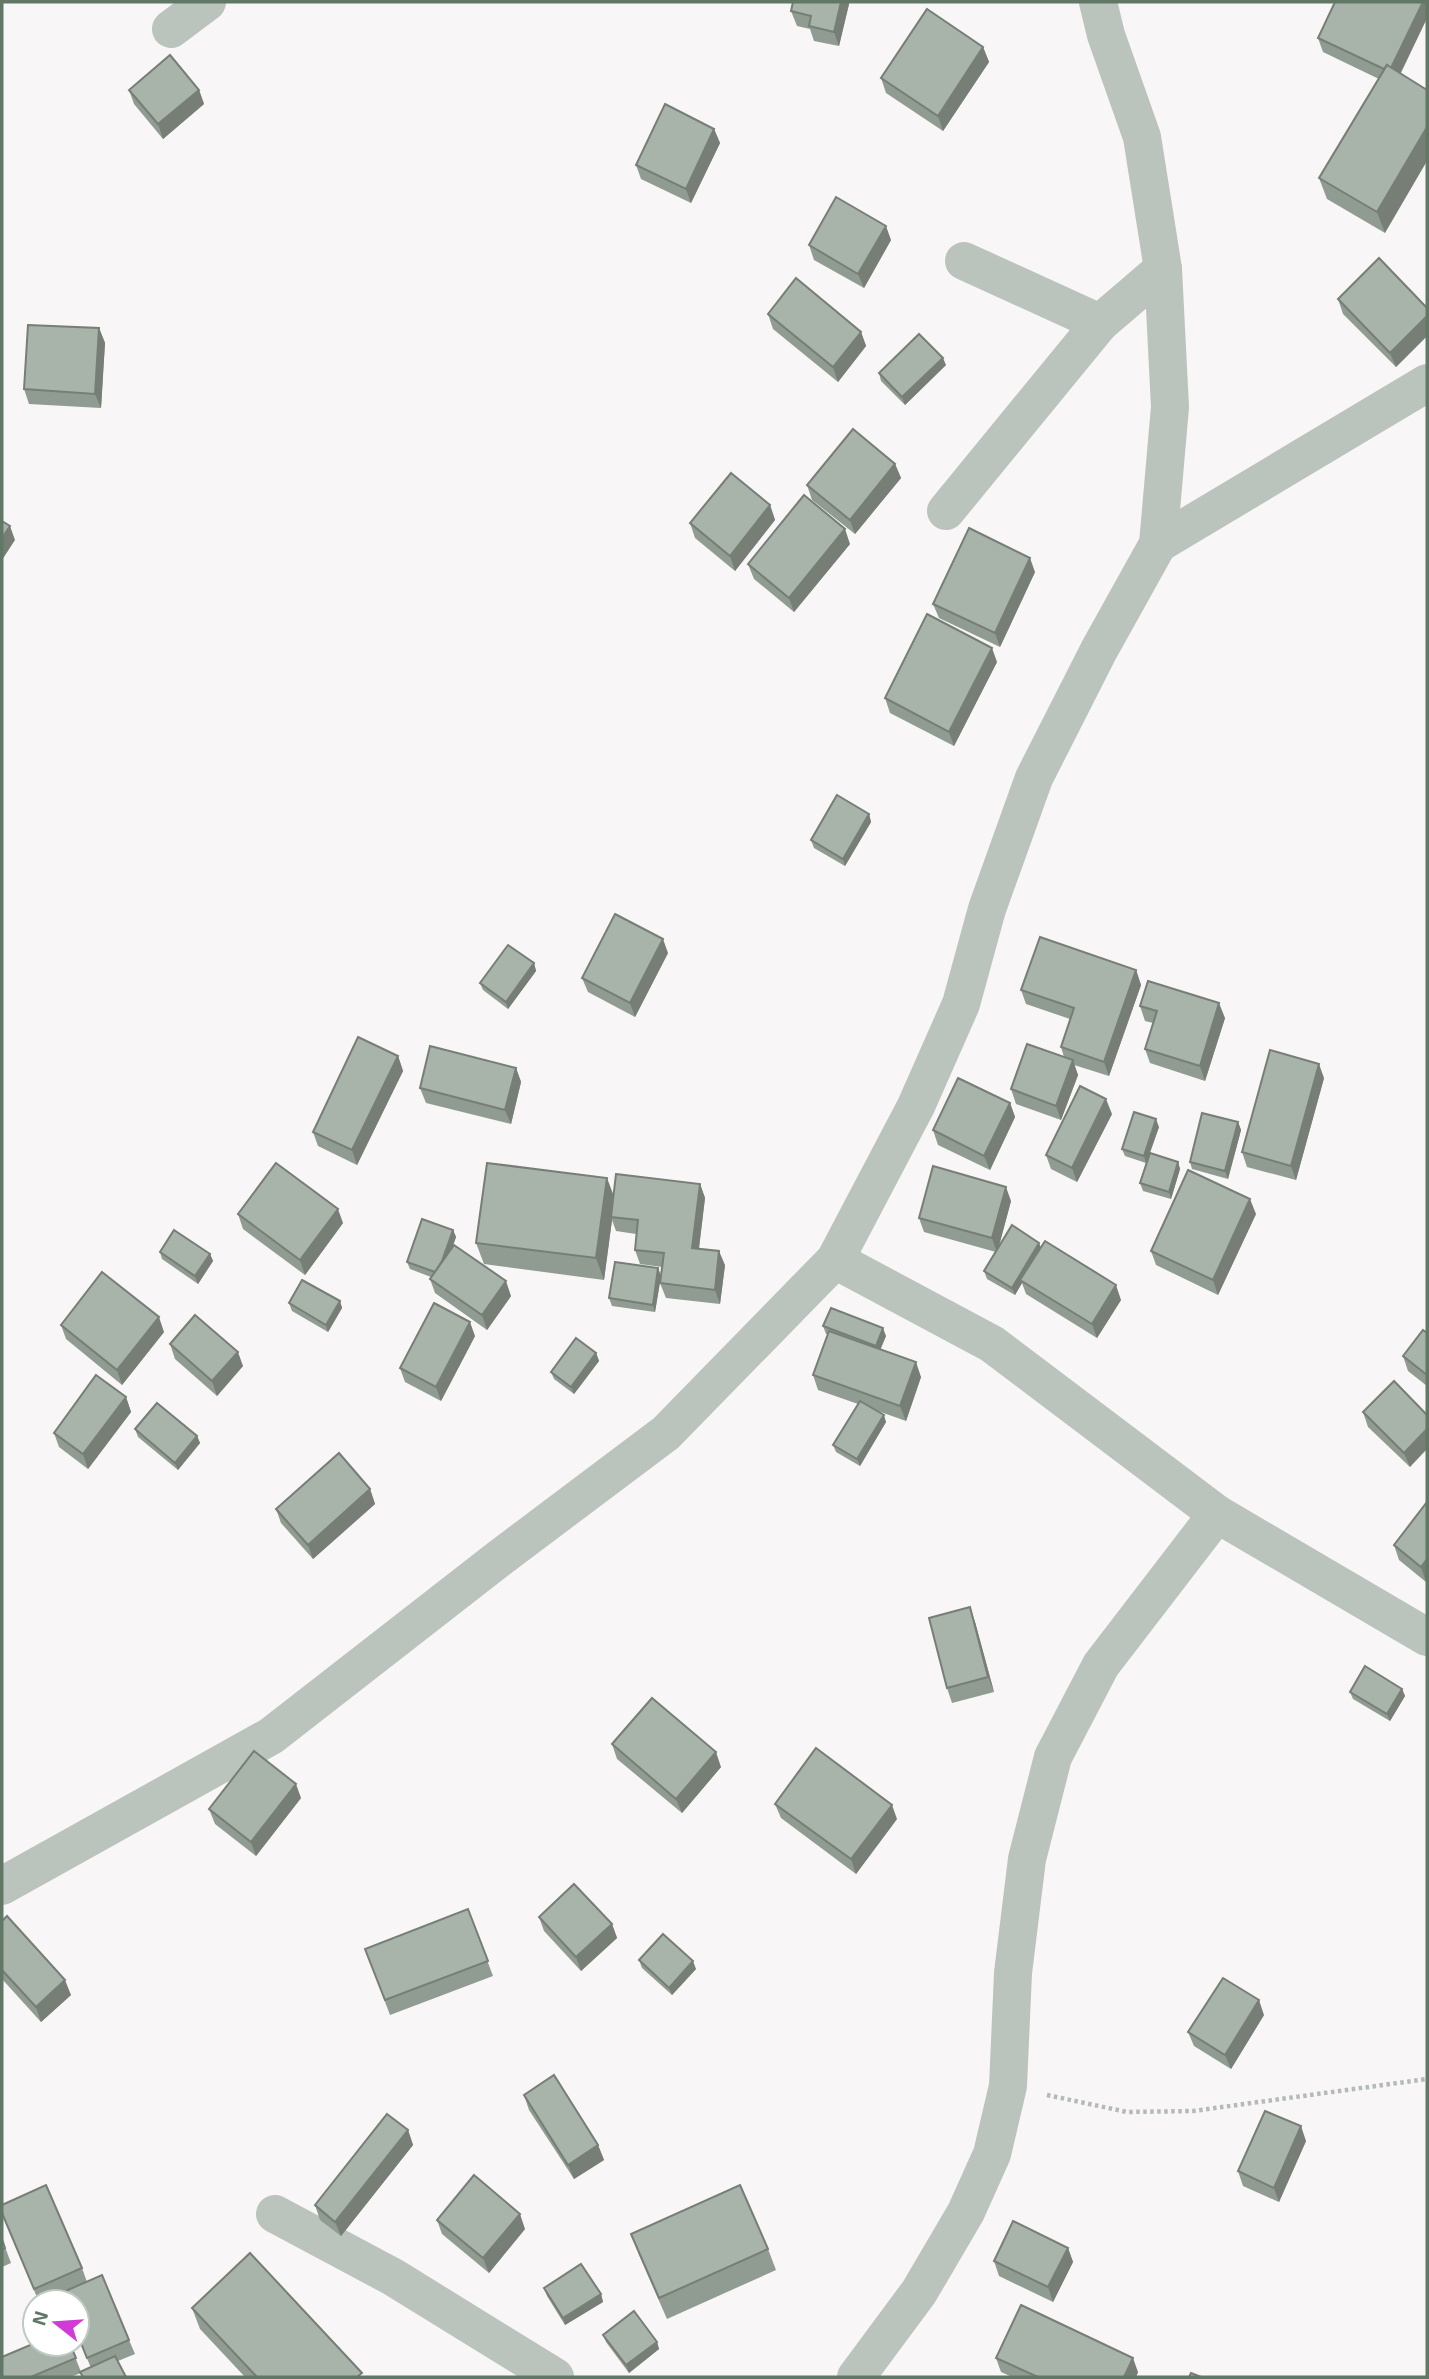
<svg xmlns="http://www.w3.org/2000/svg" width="1429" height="2379" viewBox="0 0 1429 2379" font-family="'Exo 2',sans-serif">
	<rect width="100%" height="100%" fill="#f8f6f7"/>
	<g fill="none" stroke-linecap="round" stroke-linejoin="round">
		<polyline stroke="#b4bbb5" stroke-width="4.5" stroke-dasharray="3.5 3.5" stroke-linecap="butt" points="1047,2095 1127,2112 1193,2111 1427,2079"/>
		<g stroke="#bbc3bd" stroke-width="38">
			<polyline points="171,29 207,2"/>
			<polyline points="964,261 1100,323"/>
			<polyline points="946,511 1100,323 1163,269"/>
			<polyline points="1158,544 1427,383"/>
			<polyline points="835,1260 992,1344 1217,1514 1427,1637"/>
			<polyline points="2,1886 271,1736 501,1557 666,1433 835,1260 916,1106 961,1004 987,909 1034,778 1099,650 1158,544 1170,407 1163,269 1142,137 1106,35 1098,2"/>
			<polyline points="275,2214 393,2277 555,2377"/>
			<polyline points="856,2377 919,2292 966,2212 992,2154 1008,2086 1013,1973 1027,1859 1053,1757 1101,1665 1217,1514"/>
		</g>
	</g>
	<g fill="#909b91">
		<polygon points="1335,2 1426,2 1427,4 1427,18 1401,73 1385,233 1327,199 1319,178 1379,79 1323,52 1318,38"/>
		<polygon points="849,4 839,46 814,41 810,29 797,26 791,11"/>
		<polygon points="983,47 989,62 943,131 886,93 881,78"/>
		<polygon points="129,90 199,90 204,104 163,139 134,104"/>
		<polygon points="714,129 720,143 691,203 641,179 636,165"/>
		<polygon points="891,240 864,288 814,260 809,245"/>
		<polygon points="1338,299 1427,308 1427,336 1396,367 1343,314"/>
		<polygon points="768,314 861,332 866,346 838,382 773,329"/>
		<polygon points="99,328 105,343 101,408 29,404 24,389"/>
		<polygon points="946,365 905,405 881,381 879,373"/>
		<polygon points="895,464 901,478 855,534 812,500 807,485"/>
		<polygon points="770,505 775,520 735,571 695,538 690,523"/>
		<polygon points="850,544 794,612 754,579 748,564"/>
		<polygon points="1035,572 1000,647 939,618 933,604"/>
		<polygon points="997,662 954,746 890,713 885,698"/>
		<polygon points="869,814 871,822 845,866 814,848 811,840"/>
		<polygon points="668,953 635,1017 588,992 582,978"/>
		<polygon points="534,963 536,971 508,1009 483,990 480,983"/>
		<polygon points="1136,970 1141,985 1109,1076 1074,1065 1078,1075 1061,1120 1016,1104 1011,1089 1064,1057 1061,1047 1070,1019 1026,1004 1021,990"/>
		<polygon points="1140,1006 1225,1018 1205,1081 1150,1063 1145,1049 1153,1023 1145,1021"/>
		<polygon points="398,1056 403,1071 357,1165 318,1146 313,1132"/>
		<polygon points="516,1068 521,1082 511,1124 426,1103 420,1088"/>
		<polygon points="1324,1078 1296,1180 1247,1167 1242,1152"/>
		<polygon points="1010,1103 1015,1117 990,1170 938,1145 933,1130"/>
		<polygon points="1112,1114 1077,1182 1051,1169 1046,1155"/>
		<polygon points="1238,1122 1241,1130 1228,1179 1192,1169 1190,1162"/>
		<polygon points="1159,1127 1150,1153 1178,1162 1180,1169 1171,1199 1143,1191 1140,1183 1146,1163 1125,1156 1122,1149"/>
		<polygon points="700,1184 705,1198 699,1249 725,1265 720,1304 666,1298 660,1283 662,1267 640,1264 635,1250 636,1234 616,1231 612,1220 604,1280 484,1264 476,1243 614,1195"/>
		<polygon points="1011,1201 999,1246 1041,1247 1121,1300 1097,1338 1026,1294 1022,1283 1015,1295 987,1279 984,1271 996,1252 924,1232 919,1218"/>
		<polygon points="238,1214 343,1223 305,1275 243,1229"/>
		<polygon points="1256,1214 1218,1295 1156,1265 1151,1251"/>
		<polygon points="453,1230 456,1237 453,1245 511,1296 487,1330 435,1293 430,1279 431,1277 410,1269 407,1262"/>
		<polygon points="160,1252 210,1254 213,1261 198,1284 162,1259"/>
		<polygon points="658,1268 661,1276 655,1312 612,1306 609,1298"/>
		<polygon points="340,1301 342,1308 328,1332 292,1311 289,1303"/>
		<polygon points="61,1325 164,1332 122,1385 66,1339"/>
		<polygon points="823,1326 886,1336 880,1349 921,1377 906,1421 875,1410 886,1422 860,1466 836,1452 833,1445 858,1404 818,1390 813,1375 828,1334 826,1334"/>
		<polygon points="1427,1333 1427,1386 1408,1371 1403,1356"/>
		<polygon points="475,1336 441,1401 405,1382 400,1368"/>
		<polygon points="170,1344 243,1366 217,1396 175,1359"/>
		<polygon points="596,1353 599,1361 574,1394 554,1379 551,1372"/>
		<polygon points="126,1397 131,1412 88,1469 59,1447 54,1433"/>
		<polygon points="1363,1412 1427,1415 1410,1467 1368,1427"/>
		<polygon points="135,1429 197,1436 200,1443 178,1470 138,1437"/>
		<polygon points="370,1489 375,1504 313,1559 281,1523 276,1509"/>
		<polygon points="1427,1502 1427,1580 1426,1582 1399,1560 1394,1545"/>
		<polygon points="975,1622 994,1692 952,1703 947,1688"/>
		<polygon points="1402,1689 1405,1696 1390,1721 1353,1699 1350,1692"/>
		<polygon points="612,1744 721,1767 682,1813 617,1759"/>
		<polygon points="301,1798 256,1856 215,1824 209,1809"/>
		<polygon points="775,1804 897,1819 856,1874 781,1818"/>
		<polygon points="468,1909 493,1976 390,2015 365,1949"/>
		<polygon points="539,1917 612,1924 617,1938 581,1971 544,1931"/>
		<polygon points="2,1921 71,1995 41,2022 2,1979"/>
		<polygon points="639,1960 696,1969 672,1995 642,1968"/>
		<polygon points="1264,2015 1231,2069 1194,2046 1188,2032"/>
		<polygon points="524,2095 598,2145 604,2160 574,2179 529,2110"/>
		<polygon points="408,2130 413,2145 341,2236 320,2220 315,2205"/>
		<polygon points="1306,2141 1279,2202 1243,2186 1238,2171"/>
		<polygon points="2,2205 82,2268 87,2282 129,2340 135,2354 118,2361 81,2373 70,2377 2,2377 70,2344 81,2372 91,2368 77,2334 77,2302 61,2294 42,2302 39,2302 2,2214"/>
		<polygon points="437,2220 525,2229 489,2273 442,2234"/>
		<polygon points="631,2234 768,2249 776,2270 667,2319 639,2255"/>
		<polygon points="2,2239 11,2263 2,2267"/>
		<polygon points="1068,2248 1073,2262 1053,2302 999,2276 994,2261"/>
		<polygon points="544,2288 601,2294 603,2302 565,2325 547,2296"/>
		<polygon points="192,2308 363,2377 245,2377 200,2329"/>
		<polygon points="603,2335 657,2342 659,2349 629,2373 606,2342"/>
		<polygon points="996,2358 1138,2372 1136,2377 1012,2377 1001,2372"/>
	</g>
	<g fill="#767e76">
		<polygon points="841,2 849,2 849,4 839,46 834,32"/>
		<polygon points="1423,2 1426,2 1427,4 1427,18 1394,86 1389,72"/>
		<polygon points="983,47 989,62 943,131 938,116"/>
		<polygon points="199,90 204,104 163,139 158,124"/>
		<polygon points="1427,127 1427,161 1385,233 1377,212"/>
		<polygon points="714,129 720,143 691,203 686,189"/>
		<polygon points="886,226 891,240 864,288 858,274"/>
		<polygon points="1427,316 1427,336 1396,367 1390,353"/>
		<polygon points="99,328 105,343 101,408 95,394"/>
		<polygon points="861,332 866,346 838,382 833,367"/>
		<polygon points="943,358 946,365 905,405 902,397"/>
		<polygon points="895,464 901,478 855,534 850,520"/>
		<polygon points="770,505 775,520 735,571 730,556"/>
		<polygon points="10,526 15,540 2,560 2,538"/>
		<polygon points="845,529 850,544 794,612 789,598"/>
		<polygon points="1030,558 1035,572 1000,647 995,633"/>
		<polygon points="992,648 997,662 954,746 949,732"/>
		<polygon points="869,814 871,822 845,866 843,859"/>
		<polygon points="663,939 668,953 635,1017 630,1003"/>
		<polygon points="534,963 536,971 508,1009 506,1002"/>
		<polygon points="1136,970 1141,985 1109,1076 1104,1062"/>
		<polygon points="1219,1003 1225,1018 1205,1081 1200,1066"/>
		<polygon points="398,1056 403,1071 357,1165 352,1150"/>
		<polygon points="1073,1060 1078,1075 1061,1120 1056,1106"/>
		<polygon points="1319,1064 1324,1078 1296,1180 1291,1166"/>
		<polygon points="516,1068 521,1082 511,1124 505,1110"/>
		<polygon points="1106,1099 1112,1114 1077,1182 1072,1168"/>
		<polygon points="1010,1103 1015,1117 990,1170 984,1156"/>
		<polygon points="1156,1119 1159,1127 1146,1163 1144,1156"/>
		<polygon points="1238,1122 1241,1130 1228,1179 1225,1171"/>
		<polygon points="1178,1162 1180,1169 1171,1199 1169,1192"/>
		<polygon points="607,1178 615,1199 611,1217 612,1220 604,1280 596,1258"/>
		<polygon points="700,1184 705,1198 697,1263 692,1248"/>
		<polygon points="1006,1187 1011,1201 997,1253 992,1238"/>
		<polygon points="1250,1199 1256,1214 1218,1295 1213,1280"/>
		<polygon points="338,1209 343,1223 305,1275 300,1260"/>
		<polygon points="453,1230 456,1237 441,1280 438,1273"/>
		<polygon points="1039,1243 1042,1250 1020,1280 1022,1283 1015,1295 1012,1288"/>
		<polygon points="719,1251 725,1265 720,1304 715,1290"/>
		<polygon points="210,1254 213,1261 198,1284 195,1276"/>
		<polygon points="658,1268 661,1276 655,1312 653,1305"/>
		<polygon points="506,1281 511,1296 487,1330 482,1315"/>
		<polygon points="1116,1285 1121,1300 1097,1338 1092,1324"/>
		<polygon points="340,1301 342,1308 328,1332 326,1325"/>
		<polygon points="159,1317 164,1332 122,1385 117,1370"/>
		<polygon points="470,1322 475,1336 441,1401 436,1387"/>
		<polygon points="883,1328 886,1336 879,1353 876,1346"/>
		<polygon points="238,1352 243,1366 217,1396 212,1381"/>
		<polygon points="596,1353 599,1361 574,1394 571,1387"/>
		<polygon points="916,1362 921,1377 906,1421 900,1406"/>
		<polygon points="126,1397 131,1412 88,1469 83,1454"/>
		<polygon points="884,1415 886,1422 860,1466 857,1459"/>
		<polygon points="1427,1429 1427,1449 1410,1467 1404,1453"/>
		<polygon points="197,1436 200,1443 178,1470 175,1463"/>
		<polygon points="370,1489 375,1504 313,1559 308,1545"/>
		<polygon points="1427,1559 1427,1580 1426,1582 1421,1567"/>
		<polygon points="970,1607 975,1622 994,1692 988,1677"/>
		<polygon points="1402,1689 1405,1696 1390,1721 1387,1714"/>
		<polygon points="716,1752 721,1767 682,1813 676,1799"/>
		<polygon points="296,1784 301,1798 256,1856 251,1842"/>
		<polygon points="892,1805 897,1819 856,1874 851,1859"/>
		<polygon points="612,1924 617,1938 581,1971 576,1957"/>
		<polygon points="693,1961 696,1969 672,1995 669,1988"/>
		<polygon points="65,1980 71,1995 41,2022 36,2007"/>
		<polygon points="1259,2000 1264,2015 1231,2069 1225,2055"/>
		<polygon points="1301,2126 1306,2141 1279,2202 1274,2188"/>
		<polygon points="408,2130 413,2145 341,2236 335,2222"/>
		<polygon points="598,2145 604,2160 574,2179 568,2165"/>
		<polygon points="520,2214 525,2229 489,2273 483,2258"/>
		<polygon points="1068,2248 1073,2262 1053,2302 1048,2287"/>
		<polygon points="601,2294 603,2302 565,2325 563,2318"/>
		<polygon points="657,2342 659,2349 629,2373 626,2365"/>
		<polygon points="1133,2358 1138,2372 1136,2377 1124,2377"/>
	</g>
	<g fill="#a8b4a9" stroke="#767e76" stroke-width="2">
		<polygon points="793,2 841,2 834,32 809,26 811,16 791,11"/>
		<polygon points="1335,2 1423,2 1391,68 1387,65 1384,69 1318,38"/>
		<polygon points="927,9 983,47 938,116 881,78"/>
		<polygon points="170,55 199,90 158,124 129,90"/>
		<polygon points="1387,65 1427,90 1427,127 1377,212 1319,178"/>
		<polygon points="665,104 714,129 686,189 636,165"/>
		<polygon points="836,197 886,226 858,274 809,245"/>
		<polygon points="1379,258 1427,308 1427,316 1390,353 1338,299"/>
		<polygon points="796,278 861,332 833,367 768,314"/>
		<polygon points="28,325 99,328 95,394 24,389"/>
		<polygon points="919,334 943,358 902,397 879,373"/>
		<polygon points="853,429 895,464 850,520 807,485"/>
		<polygon points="731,473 770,505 730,556 690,523"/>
		<polygon points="804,495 845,529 789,598 748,564"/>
		<polygon points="2,521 10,526 2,538"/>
		<polygon points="969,528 1030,558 995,633 933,604"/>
		<polygon points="927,614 992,648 949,732 885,698"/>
		<polygon points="837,795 869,814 843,859 811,840"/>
		<polygon points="615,914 663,939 630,1003 582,978"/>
		<polygon points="1040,937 1136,970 1104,1062 1061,1047 1074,1008 1021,990"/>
		<polygon points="508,945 534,963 506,1002 480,983"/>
		<polygon points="1148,981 1219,1003 1200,1066 1145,1049 1157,1011 1140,1006"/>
		<polygon points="358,1037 398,1056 352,1150 313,1132"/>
		<polygon points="1027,1044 1073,1060 1056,1106 1011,1089"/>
		<polygon points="430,1046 516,1068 505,1110 420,1088"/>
		<polygon points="1270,1050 1319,1064 1291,1166 1242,1152"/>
		<polygon points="958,1078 1010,1103 984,1156 933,1130"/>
		<polygon points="1080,1086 1106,1099 1072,1168 1046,1155"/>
		<polygon points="1134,1112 1156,1119 1144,1156 1122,1149"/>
		<polygon points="1202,1113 1238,1122 1225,1171 1190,1162"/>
		<polygon points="1150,1153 1178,1162 1169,1192 1140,1183"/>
		<polygon points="276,1163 338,1209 300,1260 238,1214"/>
		<polygon points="487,1163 607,1178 596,1258 476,1243"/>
		<polygon points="933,1166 1006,1187 992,1238 919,1218"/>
		<polygon points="1188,1170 1250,1199 1213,1280 1151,1251"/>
		<polygon points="616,1174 700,1184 692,1248 719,1251 715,1290 660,1283 664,1253 635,1250 638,1220 611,1217"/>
		<polygon points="422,1219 453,1230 442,1261 435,1272 407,1262"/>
		<polygon points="1012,1225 1039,1243 1012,1288 984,1271"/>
		<polygon points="174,1230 210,1254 195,1276 160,1252"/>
		<polygon points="1045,1241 1116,1285 1092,1324 1020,1280"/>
		<polygon points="454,1245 506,1281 482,1315 430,1279"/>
		<polygon points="615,1262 658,1268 653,1305 609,1298"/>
		<polygon points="102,1272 159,1317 117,1370 61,1325"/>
		<polygon points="302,1280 340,1301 326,1325 289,1303"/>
		<polygon points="434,1303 470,1322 436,1387 400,1368"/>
		<polygon points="831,1308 883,1328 876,1346 823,1326"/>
		<polygon points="195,1315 238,1352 212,1381 170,1344"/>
		<polygon points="1423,1330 1427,1333 1427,1375 1403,1356"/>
		<polygon points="829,1331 916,1362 900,1406 813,1375"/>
		<polygon points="576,1338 596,1353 571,1387 551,1372"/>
		<polygon points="96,1375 126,1397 83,1454 54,1433"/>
		<polygon points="1394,1381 1427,1415 1427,1429 1404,1453 1363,1412"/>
		<polygon points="860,1401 884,1415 857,1459 833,1445"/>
		<polygon points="157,1403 197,1436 175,1463 135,1429"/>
		<polygon points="339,1453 370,1489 308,1545 276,1509"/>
		<polygon points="1427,1502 1427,1559 1421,1567 1394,1545"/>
		<polygon points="970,1607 988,1677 947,1688 929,1618"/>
		<polygon points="1365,1666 1402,1689 1387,1714 1350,1692"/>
		<polygon points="652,1698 716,1752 676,1799 612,1744"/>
		<polygon points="816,1748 892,1805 851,1859 775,1804"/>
		<polygon points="254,1751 296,1784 251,1842 209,1809"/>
		<polygon points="574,1884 612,1924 576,1957 539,1917"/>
		<polygon points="468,1909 488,1961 385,2000 365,1949"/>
		<polygon points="7,1916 65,1980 36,2007 2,1970 2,1921"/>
		<polygon points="663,1934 693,1961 669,1988 639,1960"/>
		<polygon points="1223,1978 1259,2000 1225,2055 1188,2032"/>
		<polygon points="554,2075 598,2145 568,2165 524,2095"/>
		<polygon points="1265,2111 1301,2126 1274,2188 1238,2171"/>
		<polygon points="387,2114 408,2130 335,2222 315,2205"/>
		<polygon points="474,2175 520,2214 483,2258 437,2220"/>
		<polygon points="46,2185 82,2268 34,2289 2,2213 2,2205"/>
		<polygon points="740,2185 768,2249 659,2298 631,2234"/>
		<polygon points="1013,2221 1068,2248 1048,2287 994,2261"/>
		<polygon points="2,2239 5,2248 2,2250"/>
		<polygon points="250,2253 362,2373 357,2377 257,2377 192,2308"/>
		<polygon points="581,2264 601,2294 563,2318 544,2288"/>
		<polygon points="102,2275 129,2340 87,2358 77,2333 77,2302 64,2302 61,2293"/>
		<polygon points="1021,2305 1133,2358 1124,2377 1038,2377 996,2358"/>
		<polygon points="634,2311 657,2342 626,2365 603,2335"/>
		<polygon points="35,2343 35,2344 70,2344 76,2358 31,2377 2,2377 2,2357"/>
		<polygon points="115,2356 126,2377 83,2377 80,2372"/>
		<polygon points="1191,2373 1201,2377 1189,2377"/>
	</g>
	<rect width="1429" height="2379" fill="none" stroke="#617866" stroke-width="7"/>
	<g transform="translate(56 2323) rotate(287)"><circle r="33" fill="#ffffff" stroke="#c0c9c2" stroke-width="2"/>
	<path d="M0-5L12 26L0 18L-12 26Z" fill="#cf3bd4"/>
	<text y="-10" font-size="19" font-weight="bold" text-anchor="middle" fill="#617866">N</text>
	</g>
</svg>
